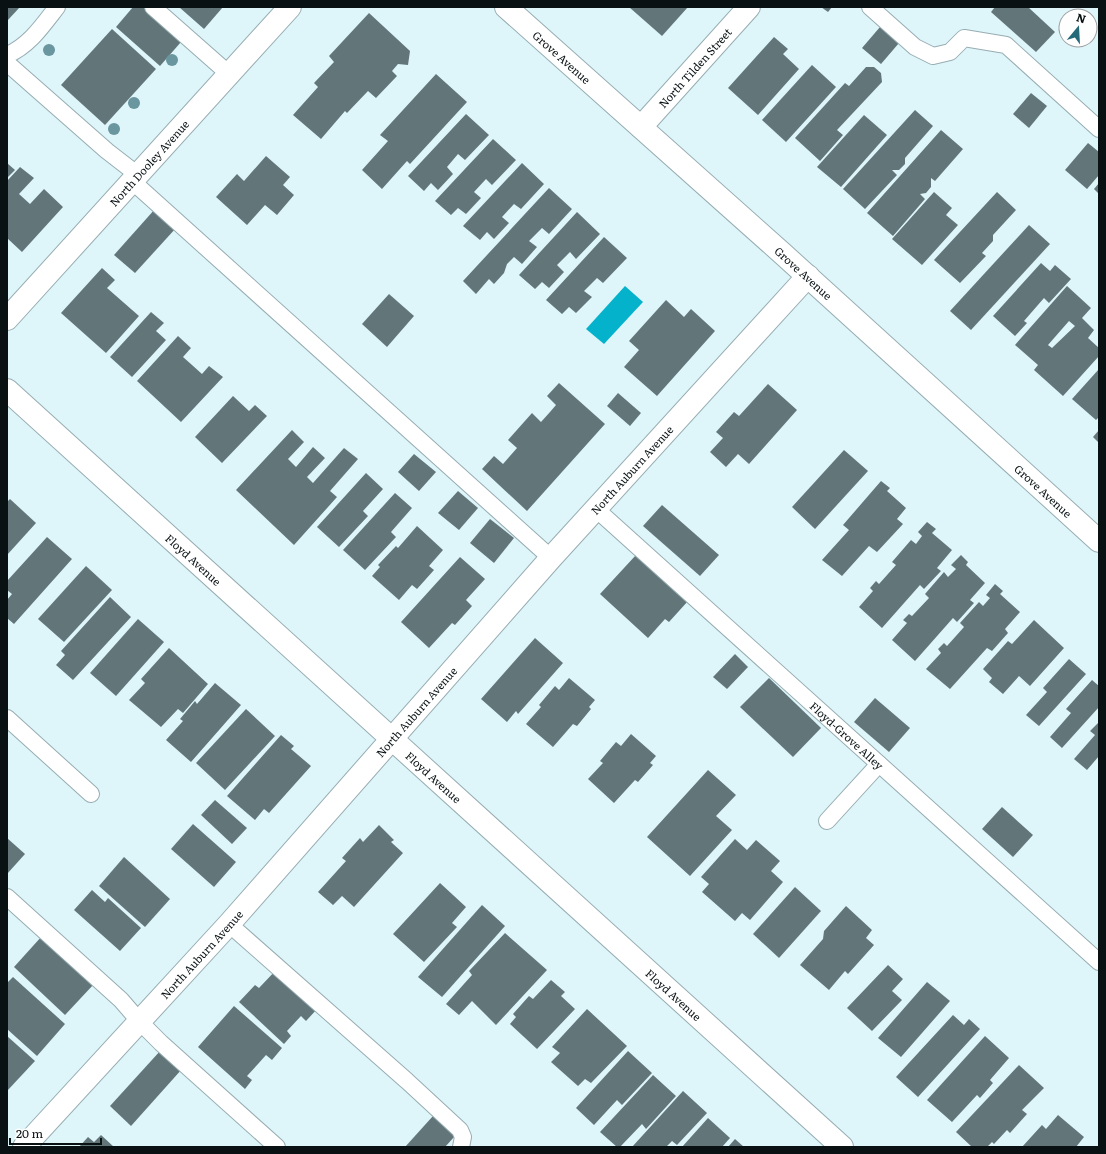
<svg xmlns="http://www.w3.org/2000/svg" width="1106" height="1154" viewBox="0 0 1106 1154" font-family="Literata,serif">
	<rect width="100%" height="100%" fill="#def5fa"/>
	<polygon fill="#04b3cb" points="625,286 643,302 604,344 586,329"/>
	<g fill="#62767a" fill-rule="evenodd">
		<polygon points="7,7 20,7 7,21"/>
		<polygon points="133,7 143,7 181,42 160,66 116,27"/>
		<polygon points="179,7 223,7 204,29"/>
		<polygon points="629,7 688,7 662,36"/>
		<polygon points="821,7 832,7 828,12"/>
		<polygon points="995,7 1028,7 1055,32 1036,52 991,12"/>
		<polygon points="369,13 410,51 408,65 398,64 392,71 397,76 376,98 368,91 347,113 345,111 321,139 293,115 318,87 314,83 334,62 329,56"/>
		<polygon points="880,27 899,43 881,64 862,48"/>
		<polygon points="112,29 156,69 105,125 61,85"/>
		<polygon points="774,37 788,49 783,54 799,69 758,115 728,88"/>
		<polygon points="812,65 836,87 786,142 762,120"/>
		<polygon points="866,67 874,67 881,73 882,82 837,130 843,135 820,161 795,138 845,83 849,86"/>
		<polygon points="436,74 467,102 410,164 407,161 382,189 362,170 388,141 380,135"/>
		<polygon points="1031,93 1047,106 1029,128 1013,114"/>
		<polygon points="915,110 933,126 905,158 905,164 899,170 892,170 897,175 865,209 843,189"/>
		<polygon points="466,114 489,135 465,160 458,154 447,167 453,174 438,190 431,183 424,191 408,176"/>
		<polygon points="864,115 887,135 841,187 817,167"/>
		<polygon points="941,130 963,149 935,181 931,178 931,187 926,193 920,194 925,199 893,236 867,213"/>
		<polygon points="493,139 516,160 492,185 486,179 474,192 481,198 466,214 458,208 451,215 435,201"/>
		<polygon points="1088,143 1099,152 1099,175 1087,189 1065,170"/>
		<polygon points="266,156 290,177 283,185 294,195 277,215 265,205 247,225 216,197 237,174 244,181"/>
		<polygon points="7,163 15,170 7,178"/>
		<polygon points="522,163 544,184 521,209 514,204 502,217 509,223 494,239 487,232 480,240 463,226"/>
		<polygon points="20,167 34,178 19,194 30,204 44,189 63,207 22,252 7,238 7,181"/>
		<polygon points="1099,183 1099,194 1094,189"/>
		<polygon points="549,188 572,209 549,234 542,228 529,241 537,247 522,264 514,257 507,264 504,273 494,284 489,279 476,294 463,281"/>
		<polygon points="934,192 952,208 946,215 958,225 922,265 892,239"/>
		<polygon points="997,192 1016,210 993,235 993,241 982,253 986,256 960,283 934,260"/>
		<polygon points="155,209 176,228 135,273 114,255"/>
		<polygon points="577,212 600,234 576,259 570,252 557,265 564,272 549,288 542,282 535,289 519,275"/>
		<polygon points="1029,225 1050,244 971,330 950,311"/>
		<polygon points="604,237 627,258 603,283 597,278 584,291 592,297 576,313 569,307 562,314 546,300"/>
		<polygon points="1041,263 1050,271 1055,265 1071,279 1049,303 1044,298 1024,321 1027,323 1015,336 993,316"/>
		<polygon points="102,268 115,280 107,288 139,316 106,353 61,313"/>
		<path d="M 1067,286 L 1091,308 L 1082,318 L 1094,330 L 1088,338 L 1099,348 L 1099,356 L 1063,396 L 1034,370 L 1038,365 L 1015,345 ZM 1069,321 L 1075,326 L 1052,348 L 1048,345 Z"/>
		<polygon points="389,294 414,316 387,347 362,324"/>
		<polygon points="666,300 684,317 691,309 715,331 657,396 624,367 639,350 629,341"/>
		<polygon points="151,312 164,323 156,331 166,340 132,377 110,357"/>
		<polygon points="178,336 191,348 183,357 192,365 202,374 209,366 223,377 181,422 137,381"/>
		<polygon points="1099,369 1099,417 1096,420 1072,399"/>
		<polygon points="559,383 605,424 527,511 482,469 494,456 503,464 517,448 508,440 532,413 541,422 550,412 556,405 547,396"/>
		<polygon points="768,384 797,410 749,464 738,454 726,467 710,452 723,438 716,432 734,412 739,416"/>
		<polygon points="618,393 641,413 630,426 607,406"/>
		<polygon points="233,396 249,411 255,405 267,416 222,463 195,437"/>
		<polygon points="292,430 304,442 288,459 296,467 313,447 325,458 307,477 313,483 344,448 358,459 330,491 337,497 294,545 236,490"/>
		<polygon points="1099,430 1099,443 1093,437"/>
		<polygon points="844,450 868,471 815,529 792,507"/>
		<polygon points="414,454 436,472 419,491 398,472"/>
		<polygon points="366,473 383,489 363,511 368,516 339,547 317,527"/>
		<polygon points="881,481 890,488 887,491 906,508 897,519 903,524 877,552 869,546 842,576 822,560 849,530 843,525"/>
		<polygon points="458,491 478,508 459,530 438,513"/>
		<polygon points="395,493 412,508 391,532 396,537 365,570 343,550"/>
		<polygon points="10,499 36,523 7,555 7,502"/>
		<polygon points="662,505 719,555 700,576 643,526"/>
		<polygon points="490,519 514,538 494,563 470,543"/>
		<polygon points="927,522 936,529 932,533 952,550 937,568 941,571 924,589 920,585 882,628 859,607 873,591 870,588 876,581 879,584 896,565 892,562 911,540 916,544 922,536 918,532"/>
		<polygon points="417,526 443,550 429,566 434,570 417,589 412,585 399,600 372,576 380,567 378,565 396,546 398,548"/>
		<polygon points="47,537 72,559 14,624 7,618 7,600 12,594 7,590 7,581"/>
		<polygon points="636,555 688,601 669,622 665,619 648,638 600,594"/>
		<polygon points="961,555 968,562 966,565 985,583 970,600 974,603 957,622 953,618 915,661 892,640 907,623 903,620 909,614 912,616 929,598 925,594 944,572 948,577 956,569 951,565"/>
		<polygon points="460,557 485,579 466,600 472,606 455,625 452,623 429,648 401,622"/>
		<polygon points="86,566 112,590 64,642 38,619"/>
		<polygon points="995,584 1003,591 1000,594 1020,612 1005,629 1008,633 992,651 987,648 950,689 926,669 941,653 938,649 944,643 947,646 964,627 960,623 979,602 983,606 990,598 986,595"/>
		<polygon points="110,597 131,617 73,680 56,665 65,655 61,651"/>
		<polygon points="138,619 164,642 116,696 90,673"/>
		<polygon points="1034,620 1064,648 1030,686 1019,676 1003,694 989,682 992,678 983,669 1008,641 1012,644"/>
		<polygon points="535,638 563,663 518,714 516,711 507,722 481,699"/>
		<polygon points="169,648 208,684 183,713 178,709 161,727 129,700 145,683 141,679"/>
		<polygon points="735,654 748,667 727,689 713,677"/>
		<polygon points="1069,659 1086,674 1039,726 1026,715 1047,692 1043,688"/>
		<polygon points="569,678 595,700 589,707 591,709 577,726 573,724 553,747 526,724 541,707 539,705 555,686 559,690"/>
		<polygon points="769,678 821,728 793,757 740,707"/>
		<polygon points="1092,680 1099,686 1099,707 1062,748 1050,737 1071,713 1066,709"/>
		<polygon points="215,683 241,705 191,762 166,740 183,721 180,719 195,701 197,704"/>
		<polygon points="875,698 910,728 889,752 854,722"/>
		<polygon points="246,709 275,736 225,790 196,763"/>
		<polygon points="1099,722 1099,756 1087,770 1074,759 1095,735 1090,731"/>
		<polygon points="631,734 656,756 650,763 653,765 638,782 635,780 614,803 588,779 603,763 600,761 616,742 621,746"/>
		<polygon points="281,735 294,746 291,749 311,766 269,813 264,809 255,820 227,796"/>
		<polygon points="708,770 736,795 716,816 732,830 690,876 647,837"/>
		<polygon points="215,800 247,828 232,844 201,815"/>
		<polygon points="1002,807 1033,835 1013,857 982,829"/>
		<polygon points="193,824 236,862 214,887 171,849"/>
		<polygon points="379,825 394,840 391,842 403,853 354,907 342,896 333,905 318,892 346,861 342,858 360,838 363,842"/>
		<polygon points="7,838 25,854 7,874"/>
		<polygon points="735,839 747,850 756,840 780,861 771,871 783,882 750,920 742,913 735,921 702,892 709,884 701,877"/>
		<polygon points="124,857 170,899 145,927 99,886"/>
		<polygon points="440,883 466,907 452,923 457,927 424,962 393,934"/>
		<polygon points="795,887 821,911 779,958 753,934"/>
		<polygon points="92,890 105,902 108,898 141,928 120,951 74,910"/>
		<polygon points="482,905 505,926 442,997 418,977"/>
		<polygon points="846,906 872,930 866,938 874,945 848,974 845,971 829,990 800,965 823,939 824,931"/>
		<polygon points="505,933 547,970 496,1025 472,1001 459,1015 446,1004 472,975 469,971"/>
		<polygon points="42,936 94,984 65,1015 14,967"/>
		<polygon points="888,965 903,979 892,991 902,1000 872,1031 847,1008"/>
		<polygon points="277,969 318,1008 306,1021 301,1016 287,1031 291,1036 284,1044 239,1002 255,985 259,988"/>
		<polygon points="13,977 65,1024 37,1056 7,1029 7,983"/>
		<polygon points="551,980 565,992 561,996 575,1009 537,1049 510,1024 516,1017 513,1014 529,996 533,999"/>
		<polygon points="927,982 950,1001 901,1057 878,1038"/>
		<polygon points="234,1006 282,1048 272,1060 266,1055 258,1064 247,1076 252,1080 245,1089 198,1047"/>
		<polygon points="587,1009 627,1046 591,1083 585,1079 578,1086 551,1062 560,1053 552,1047"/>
		<polygon points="953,1015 964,1025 969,1019 980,1029 918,1097 896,1077"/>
		<polygon points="7,1036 35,1061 7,1091"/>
		<polygon points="985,1036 1009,1058 990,1080 993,1083 980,1098 977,1095 952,1122 927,1100"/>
		<polygon points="161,1050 182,1069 131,1126 110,1106"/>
		<polygon points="628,1051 652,1073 622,1105 617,1100 594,1125 576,1108"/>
		<polygon points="1019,1065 1044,1088 1022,1110 1027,1114 1010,1133 1007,1130 994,1144 992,1142 987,1147 972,1147 956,1132"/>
		<polygon points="653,1075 676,1096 646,1129 642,1124 620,1147 617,1147 600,1132"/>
		<polygon points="683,1091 707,1113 677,1145 672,1141 666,1147 632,1147"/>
		<polygon points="1058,1115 1084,1137 1076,1147 1022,1147 1042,1125 1046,1129"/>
		<polygon points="433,1116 455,1136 445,1147 405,1147"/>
		<polygon points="708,1118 730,1138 722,1147 682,1147"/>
		<polygon points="101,1135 114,1147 79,1147 88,1137 94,1142"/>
		<polygon points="735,1139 744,1147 728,1147"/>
	</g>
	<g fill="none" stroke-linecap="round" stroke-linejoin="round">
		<g stroke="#97adb2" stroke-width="18">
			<g id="service">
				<polyline points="153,7 229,74"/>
				<polyline points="870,7 915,47 933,56 950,52 964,38 1006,45 1099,129"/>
				<path d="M 7,55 C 29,46 43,25 57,7"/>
				<polyline points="7,63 107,151 138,175"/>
				<polyline points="132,181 551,558"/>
				<path id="s1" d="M 596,509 L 1099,962"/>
				<polyline points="7,718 91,794"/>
				<polyline points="827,821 879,764"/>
				<polyline points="7,897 121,1000 140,1022 161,1043 277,1147"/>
				<polyline points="229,924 407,1081 460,1130 463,1137 461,1147"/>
			</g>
		</g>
		<g stroke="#97adb2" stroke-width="24">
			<g id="minor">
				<path id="s2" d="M 641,127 L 749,7"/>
				<path id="s3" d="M 7,319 L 290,7"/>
				<path id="s4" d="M 7,390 L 842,1147"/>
				<path id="s5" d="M 24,1147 L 229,924 L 551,558 L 808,276"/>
			</g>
		</g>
		<g stroke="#97adb2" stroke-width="24">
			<g id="secondary">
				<path id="s6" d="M 506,7 L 783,254 L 1099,541"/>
			</g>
		</g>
		<use href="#service" stroke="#fff" stroke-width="16"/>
		<use href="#minor" stroke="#fff" stroke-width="22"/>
		<use href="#secondary" stroke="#fff" stroke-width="22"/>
	</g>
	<g fill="#6a969f">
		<circle cx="49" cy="50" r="6"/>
		<circle cx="172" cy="60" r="6"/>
		<circle cx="134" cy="103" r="6"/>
		<circle cx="114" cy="129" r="6"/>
	</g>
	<g text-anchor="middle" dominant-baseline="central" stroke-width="3" stroke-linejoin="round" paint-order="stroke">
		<g font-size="11" fill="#091113" stroke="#fefefe">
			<text stroke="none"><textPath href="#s6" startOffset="75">Grove Avenue</textPath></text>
			<text stroke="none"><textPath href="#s2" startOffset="80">North Tilden Street</textPath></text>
			<text stroke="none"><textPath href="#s3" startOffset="211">North Dooley Avenue</textPath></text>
			<text stroke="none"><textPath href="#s6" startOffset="399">Grove Avenue</textPath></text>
			<text stroke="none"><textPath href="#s5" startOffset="910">North Auburn Avenue</textPath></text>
			<text stroke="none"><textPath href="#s6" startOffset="723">Grove Avenue</textPath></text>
			<text stroke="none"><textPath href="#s4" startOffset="252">Floyd Avenue</textPath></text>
			<text stroke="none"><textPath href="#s5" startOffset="586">North Auburn Avenue</textPath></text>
			<text stroke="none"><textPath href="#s1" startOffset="338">Floyd-Grove Alley</textPath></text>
			<text stroke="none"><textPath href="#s4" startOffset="576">Floyd Avenue</textPath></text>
			<text stroke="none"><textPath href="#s5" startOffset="262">North Auburn Avenue</textPath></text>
			<text stroke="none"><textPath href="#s4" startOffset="900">Floyd Avenue</textPath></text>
		</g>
	</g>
	<rect width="1106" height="1154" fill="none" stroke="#091113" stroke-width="16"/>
	<g transform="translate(1078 28) rotate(18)"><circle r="19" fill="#fefefe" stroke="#9c9fa0"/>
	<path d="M0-3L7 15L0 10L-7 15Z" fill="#226a77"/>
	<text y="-6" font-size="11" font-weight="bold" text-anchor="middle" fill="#091113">N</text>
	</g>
	<path d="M10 1138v6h91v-6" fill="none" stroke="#091113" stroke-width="2"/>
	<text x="16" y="1138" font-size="12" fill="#091113" stroke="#fefefe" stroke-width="3" paint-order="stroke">20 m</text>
</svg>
